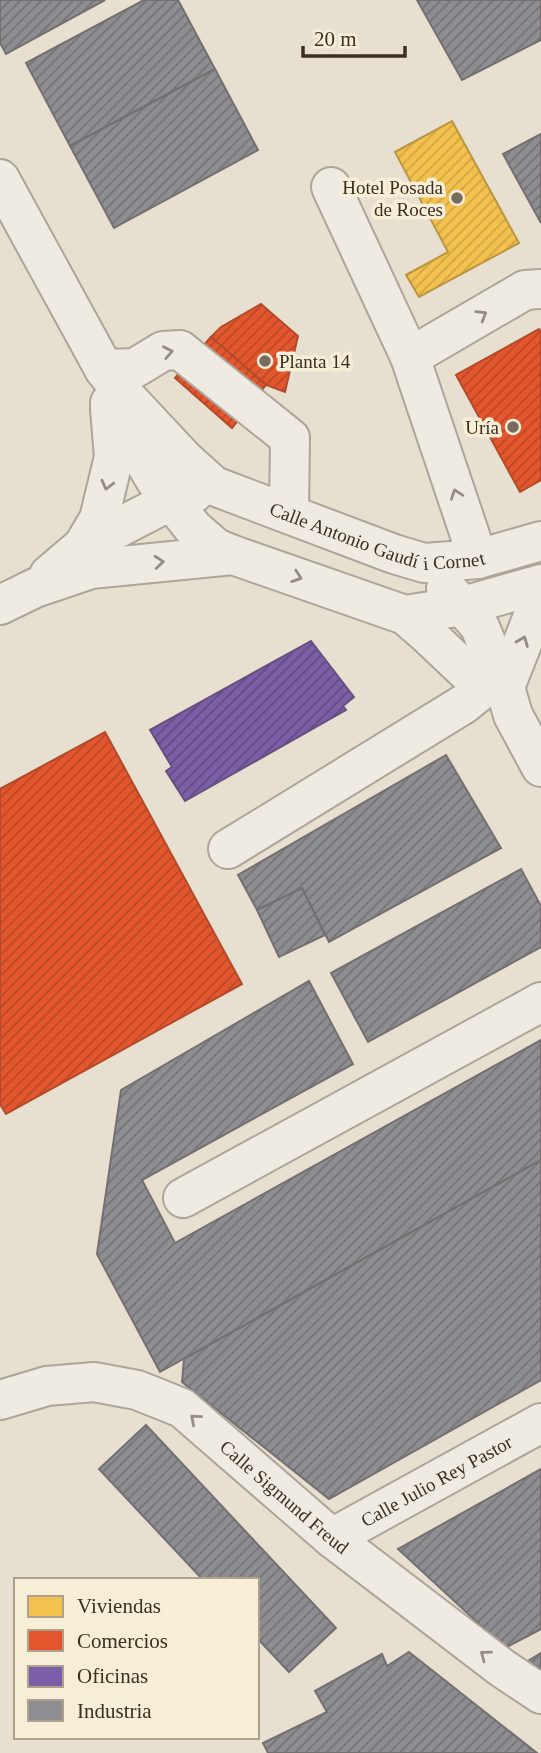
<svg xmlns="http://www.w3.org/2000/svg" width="541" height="1753" viewBox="0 0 541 1753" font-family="Georgia,serif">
	<defs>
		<pattern id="homes-hatch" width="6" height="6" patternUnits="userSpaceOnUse" patternTransform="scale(1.75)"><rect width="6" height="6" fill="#f2c14e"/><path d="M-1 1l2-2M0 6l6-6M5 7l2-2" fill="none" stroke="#d0a644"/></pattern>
		<pattern id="shops-hatch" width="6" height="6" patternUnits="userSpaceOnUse" patternTransform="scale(1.75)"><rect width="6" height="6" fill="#e4572e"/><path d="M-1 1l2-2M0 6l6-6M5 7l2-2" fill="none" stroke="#ba4827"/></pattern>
		<pattern id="offices-hatch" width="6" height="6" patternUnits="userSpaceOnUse" patternTransform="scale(1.75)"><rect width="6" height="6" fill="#7b5ea7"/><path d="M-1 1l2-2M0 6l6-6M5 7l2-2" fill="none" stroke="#614a80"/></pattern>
		<pattern id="industry-hatch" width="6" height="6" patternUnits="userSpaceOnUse" patternTransform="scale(1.75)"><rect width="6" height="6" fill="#8d8d92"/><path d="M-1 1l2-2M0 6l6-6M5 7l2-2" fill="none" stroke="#747477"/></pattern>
	</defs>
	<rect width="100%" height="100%" fill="#e7e0d1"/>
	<polygon fill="url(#homes-hatch)" stroke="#bc9540" stroke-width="2" points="452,121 519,243 419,297 406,275 448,252 395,152"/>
	<g fill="url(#shops-hatch)" stroke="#b24b2a" stroke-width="2">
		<polygon points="261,304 298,336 285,392 266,385 211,337 221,327"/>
		<polygon points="539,329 541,332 541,480 520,492 456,375"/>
		<polygon points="211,337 266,385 232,428 175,378"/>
		<polygon points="105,732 242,984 6,1114 0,1104 0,789"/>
	</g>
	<polygon fill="url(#offices-hatch)" stroke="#68507e" stroke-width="2" points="311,641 354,697 343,706 346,710 185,801 166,771 172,767 150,730"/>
	<g fill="url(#industry-hatch)" stroke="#757070" stroke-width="2">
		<polygon points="0,0 105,0 6,54 0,43"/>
		<polygon points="144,0 178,0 215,69 70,146 26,63"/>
		<polygon points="417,0 541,0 541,40 462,80"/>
		<polygon points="215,69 258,150 114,228 70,146"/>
		<polygon points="541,134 541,223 503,154"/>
		<polygon points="446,755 501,848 329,942 302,888 257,910 238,875"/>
		<polygon points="521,869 541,906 541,947 368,1042 331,973"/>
		<polygon points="302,888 325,935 279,957 257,910"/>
		<polygon points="309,981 353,1064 142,1180 175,1243 541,1040 541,1160 160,1372 97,1254 121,1090"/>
		<polygon points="541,1160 541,1380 329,1499 182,1382 184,1359"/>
		<polygon points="146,1425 336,1628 289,1672 257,1638 257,1580 203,1580 99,1469"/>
		<polygon points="541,1469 541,1629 505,1648 398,1549"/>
		<polygon points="409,1652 537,1753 268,1753 263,1743 327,1712 315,1691 382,1654 387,1666"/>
		<polygon points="541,1653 541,1669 528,1661"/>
	</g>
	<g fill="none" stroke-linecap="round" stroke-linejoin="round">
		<g stroke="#ada599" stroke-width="42">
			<g id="minor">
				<path id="s1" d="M 0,179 L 104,369 L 126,397 L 184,459 L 214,486 L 394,554 L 424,563 L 478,559 L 541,541"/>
				<polyline points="331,187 410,357"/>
				<polyline points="104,369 135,368 163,351 180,350 290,438 289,514"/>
				<polyline points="110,403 156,481 193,528 216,548 233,555 405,615 463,606 541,584"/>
				<polyline points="83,546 99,519 114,457 110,409"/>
				<polyline points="478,559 410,357 525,290 541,289"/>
				<polyline points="49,575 83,546 172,500 194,493"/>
				<polyline points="446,588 479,625 505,687 513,715 541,767"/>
				<polyline points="0,605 35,588 91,569 233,555"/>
				<polyline points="505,687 541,596"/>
				<polyline points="228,849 464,704 484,688 428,635 405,615"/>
				<polyline points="183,1198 541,1002"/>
				<path id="s2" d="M 0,1400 L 47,1386 L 94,1382 L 137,1390 L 182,1408 L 332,1538 L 502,1668 L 541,1694"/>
				<path id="s3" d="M 332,1538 L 541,1423"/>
			</g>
		</g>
		<use href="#minor" stroke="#efebe3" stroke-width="38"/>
	</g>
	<defs><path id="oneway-chevron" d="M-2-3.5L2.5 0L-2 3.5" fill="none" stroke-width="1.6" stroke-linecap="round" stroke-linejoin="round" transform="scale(1.75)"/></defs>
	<g stroke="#968c82">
		<use href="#oneway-chevron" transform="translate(482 315) rotate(-31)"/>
		<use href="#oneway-chevron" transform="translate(168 352) rotate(-11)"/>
		<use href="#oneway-chevron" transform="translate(107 485) rotate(104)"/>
		<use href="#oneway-chevron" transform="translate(456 494) rotate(-109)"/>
		<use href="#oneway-chevron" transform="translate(159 562) rotate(-5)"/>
		<use href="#oneway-chevron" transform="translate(297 577) rotate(19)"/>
		<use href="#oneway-chevron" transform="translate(523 641) rotate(-68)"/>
		<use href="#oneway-chevron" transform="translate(195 1419) rotate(-139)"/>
		<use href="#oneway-chevron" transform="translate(485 1655) rotate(-143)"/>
	</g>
	<g fill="#786c5e" stroke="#f7eed8" stroke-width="2.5">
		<circle cx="457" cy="198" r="7"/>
		<circle cx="265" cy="361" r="7"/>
		<circle cx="513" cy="427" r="7"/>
	</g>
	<g text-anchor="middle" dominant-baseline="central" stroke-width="7" stroke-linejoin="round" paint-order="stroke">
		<g font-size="19" fill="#3d2e20" stroke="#f7eed8" text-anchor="end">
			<text x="443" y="187">Hotel Posada<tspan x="443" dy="22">de Roces</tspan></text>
			<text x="279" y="361" text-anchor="start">Planta 14</text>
			<text x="499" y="427">Uría</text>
		</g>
		<g font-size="19" fill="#3d2e20" stroke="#f7eed8">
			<text stroke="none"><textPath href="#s1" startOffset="550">Calle Antonio Gaudí i Cornet</textPath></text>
			<text stroke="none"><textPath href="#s3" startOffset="119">Calle Julio Rey Pastor</textPath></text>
			<text stroke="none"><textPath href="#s2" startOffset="324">Calle Sigmund Freud</textPath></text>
		</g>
	</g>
	<rect x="14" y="1578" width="245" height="161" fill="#f7eed8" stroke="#ada18e" stroke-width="2"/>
	<rect x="28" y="1596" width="35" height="21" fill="#f2c14e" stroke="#ada18e" stroke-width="2"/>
	<text x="77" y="1613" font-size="21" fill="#3d2e20">Viviendas</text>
	<rect x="28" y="1630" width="35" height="21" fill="#e4572e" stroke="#ada18e" stroke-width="2"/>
	<text x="77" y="1648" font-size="21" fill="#3d2e20">Comercios</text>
	<rect x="28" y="1666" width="35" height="21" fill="#7b5ea7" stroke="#ada18e" stroke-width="2"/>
	<text x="77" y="1683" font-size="21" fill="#3d2e20">Oficinas</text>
	<rect x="28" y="1700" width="35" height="21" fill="#8d8d92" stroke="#ada18e" stroke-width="2"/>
	<text x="77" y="1718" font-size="21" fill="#3d2e20">Industria</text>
	<path d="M303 46v10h102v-10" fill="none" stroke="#3d2e20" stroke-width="3.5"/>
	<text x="314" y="46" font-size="21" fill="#3d2e20" stroke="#f7eed8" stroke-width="5" paint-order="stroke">20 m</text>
</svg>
